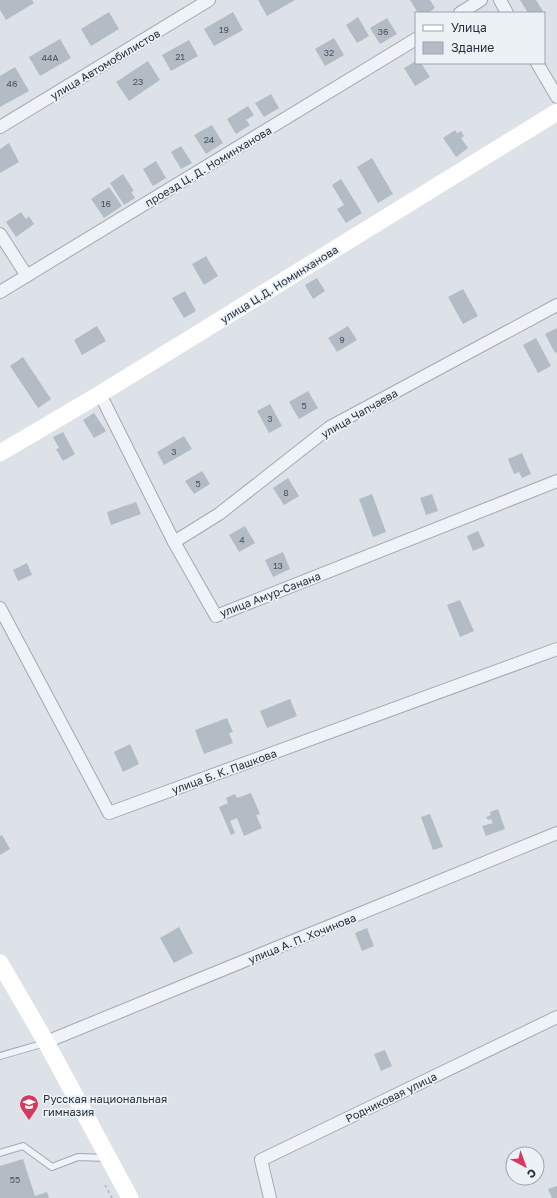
<svg xmlns="http://www.w3.org/2000/svg" width="557" height="1198" viewBox="0 0 557 1198" font-family="'Golos Text',sans-serif">
	<rect width="100%" height="100%" fill="#dde2e8"/>
	<g fill="#b3bbc5">
		<polygon points="0,0 32,0 34,3 6,20 0,10"/>
		<polygon points="258,0 295,0 267,16"/>
		<polygon points="410,0 430,0 435,8 428,13 418,13"/>
		<polygon points="520,0 536,0 544,13 528,13"/>
		<polygon points="109,12 119,29 91,46 81,29"/>
		<polygon points="233,12 243,30 214,46 204,29"/>
		<polygon points="358,17 369,36 357,43 346,25"/>
		<polygon points="387,18 397,34 380,44 370,28"/>
		<polygon points="334,38 344,55 325,66 315,49"/>
		<polygon points="60,39 71,58 40,76 29,57"/>
		<polygon points="189,40 198,56 171,71 162,55"/>
		<polygon points="148,61 160,80 129,101 116,82"/>
		<polygon points="416,61 416,63 421,63 430,77 415,86 404,68"/>
		<polygon points="15,67 29,91 0,107 0,76"/>
		<polygon points="271,94 279,108 264,117 255,103"/>
		<polygon points="248,106 254,115 246,120 250,125 236,134 227,119"/>
		<polygon points="212,125 223,143 206,154 194,135"/>
		<polygon points="455,130 457,133 461,131 464,136 461,138 468,148 456,157 443,138"/>
		<polygon points="9,143 19,162 0,173 0,149"/>
		<polygon points="181,146 192,163 181,169 171,152"/>
		<polygon points="372,158 393,194 378,203 357,167"/>
		<polygon points="156,161 166,178 153,186 143,169"/>
		<polygon points="123,174 134,191 131,192 135,198 124,205 110,183"/>
		<polygon points="341,179 362,213 346,223 337,209 344,205 332,185"/>
		<polygon points="109,187 122,206 104,218 91,199"/>
		<polygon points="21,212 26,219 29,216 34,224 16,237 6,222"/>
		<polygon points="206,256 218,276 204,285 192,264"/>
		<polygon points="317,278 325,291 313,299 305,285"/>
		<polygon points="463,289 478,316 463,324 448,297"/>
		<polygon points="185,291 196,311 184,318 172,298"/>
		<polygon points="97,326 106,341 82,355 74,340"/>
		<polygon points="348,326 357,340 337,352 328,338"/>
		<polygon points="557,328 557,352 555,353 545,334"/>
		<polygon points="536,338 551,366 538,373 523,345"/>
		<polygon points="23,357 51,399 38,408 10,366"/>
		<polygon points="308,391 318,408 299,419 289,402"/>
		<polygon points="270,404 282,426 269,433 257,411"/>
		<polygon points="94,413 106,431 94,438 83,420"/>
		<polygon points="63,432 75,454 63,461 56,449 59,448 53,437"/>
		<polygon points="184,436 192,449 164,465 157,452"/>
		<polygon points="522,453 531,474 522,478 519,472 514,474 508,459"/>
		<polygon points="202,471 210,484 194,494 185,481"/>
		<polygon points="288,478 299,496 284,505 273,488"/>
		<polygon points="372,494 386,532 373,537 359,499"/>
		<polygon points="432,494 438,511 426,515 420,498"/>
		<polygon points="136,502 141,514 111,525 107,512"/>
		<polygon points="245,526 255,543 239,552 229,535"/>
		<polygon points="478,531 485,546 473,551 467,536"/>
		<polygon points="283,552 290,569 273,577 265,560"/>
		<polygon points="27,563 32,575 18,581 13,570"/>
		<polygon points="460,600 474,631 460,637 447,605"/>
		<polygon points="290,699 297,716 267,728 260,711"/>
		<polygon points="227,718 233,732 229,733 233,743 204,754 195,730"/>
		<polygon points="130,744 139,764 123,772 114,752"/>
		<polygon points="251,793 260,814 256,815 262,828 244,836 237,818 230,821 235,833 231,835 219,807 228,803 226,798 235,794 237,798"/>
		<polygon points="498,809 505,829 486,836 482,826 493,823 491,819 488,820 486,817 491,815 490,812"/>
		<polygon points="430,814 443,847 433,850 421,817"/>
		<polygon points="2,835 10,849 0,855 0,836"/>
		<polygon points="179,927 193,953 174,963 160,938"/>
		<polygon points="367,928 374,946 362,951 355,933"/>
		<polygon points="385,1050 392,1066 381,1071 374,1054"/>
		<polygon points="23,1159 35,1196 47,1192 49,1198 0,1198 0,1166"/>
		<polygon points="557,1186 557,1198 552,1198 548,1189"/>
	</g>
	<g fill="none" stroke-linecap="round" stroke-linejoin="round">
		<g stroke="#a2a9b2" stroke-width="8">
			<g id="lane">
				<polyline points="0,1056 45,1043"/>
				<polyline points="0,1153 23,1146 52,1167 78,1157 107,1158"/>
			</g>
		</g>
		<g stroke="#a2a9b2" stroke-width="14">
			<g id="street">
				<polyline points="500,0 507,13"/>
				<polyline points="460,13 481,0"/>
				<polyline points="537,63 557,97"/>
				<polyline points="0,127 209,0"/>
				<polyline points="0,234 27,276"/>
				<polyline points="0,292 416,39"/>
				<polyline points="100,394 174,542 216,616 557,481"/>
				<polyline points="174,542 219,514 330,427 557,305"/>
				<polyline points="0,608 109,813 557,649"/>
				<polyline points="46,1042 557,833"/>
				<polyline points="270,1198 261,1160 557,1017"/>
			</g>
		</g>
		<polyline stroke="#bac0c6" stroke-width="2" stroke-dasharray="3 3" stroke-linecap="butt" points="105,1185 112,1198"/>
		<use href="#lane" stroke="#eff2f6" stroke-width="6"/>
		<use href="#street" stroke="#eff2f6" stroke-width="12"/>
		<g stroke="#fff" stroke-width="17">
			<polyline points="0,453 100,394 557,112"/>
			<polyline points="0,963 46,1042 130,1198"/>
		</g>
	</g>
	<defs>
		<g id="school-pin" transform="scale(1)"><path d="M0 17L-7.5 6A9.5 9.5 0 1 1 7.5 6Z" fill="#d6385e" stroke="#ecf1f5"/><path d="M0-5L7-2L0 1L-7-2ZM-4 1L0 2.5L4 1V4Q0 6-4 4Z" fill="#fff"/></g>
	</defs>
	<g fill-rule="evenodd">
		<use href="#school-pin" x="29" y="1104"/>
	</g>
	<g text-anchor="middle" dominant-baseline="central" stroke-width="3.5" stroke-linejoin="round" paint-order="stroke">
		<g font-size="9" fill="#485460">
			<text x="224" y="29">19</text>
			<text x="383" y="31">36</text>
			<text x="329" y="52">32</text>
			<text x="180" y="56">21</text>
			<text x="50" y="57">44А</text>
			<text x="138" y="81">23</text>
			<text x="12" y="83">46</text>
			<text x="209" y="139">24</text>
			<text x="106" y="203">16</text>
			<text x="342" y="339">9</text>
			<text x="304" y="405">5</text>
			<text x="270" y="418">3</text>
			<text x="174" y="451">3</text>
			<text x="198" y="483">5</text>
			<text x="286" y="492">8</text>
			<text x="242" y="539">4</text>
			<text x="278" y="565">13</text>
			<text x="15" y="1179">55</text>
		</g>
		<g font-size="11" fill="#25313f" stroke="#ecf1f5">
			<text transform="translate(105 64) rotate(-31)">улица Автомобилистов</text>
			<text transform="translate(208 166) rotate(-31)">проезд Ц. Д. Номинханова</text>
			<text transform="translate(279 284) rotate(-32)">улица Ц.Д. Номинханова</text>
			<text transform="translate(359 413) rotate(-30)">улица Чапчаева</text>
			<text transform="translate(270 594) rotate(-21)">улица Амур-Санана</text>
			<text transform="translate(224 771) rotate(-20)">улица Б. К. Пашкова</text>
			<text transform="translate(302 938) rotate(-22)">улица А. П. Хочинова</text>
			<text transform="translate(391 1097) rotate(-26)">Родниковая улица</text>
		</g>
		<g font-size="11" fill="#25313f" stroke="#ecf1f5" text-anchor="start">
			<text x="43" y="1098">Русская национальная<tspan x="43" dy="13">гимназия</tspan></text>
		</g>
	</g>
	<rect x="415" y="12" width="130" height="52" fill="#ecf1f5" stroke="#9ca4ac"/>
	<rect x="423" y="25" width="20" height="6" fill="#ffffff" stroke="#9ca4ac"/>
	<text x="451" y="32" font-size="12" fill="#25313f">Улица</text>
	<rect x="423" y="42" width="20" height="12" fill="#b3bbc5" stroke="#9ca4ac"/>
	<text x="451" y="52" font-size="12" fill="#25313f">Здание</text>
	<g transform="translate(525 1166) rotate(139)"><circle r="19" fill="#ecf1f5" stroke="#9ca4ac"/>
	<path d="M0-3L7 15L0 10L-7 15Z" fill="#d6385e"/>
	<text y="-6" font-size="11" font-weight="bold" text-anchor="middle" fill="#25313f">С</text>
	</g>
</svg>
